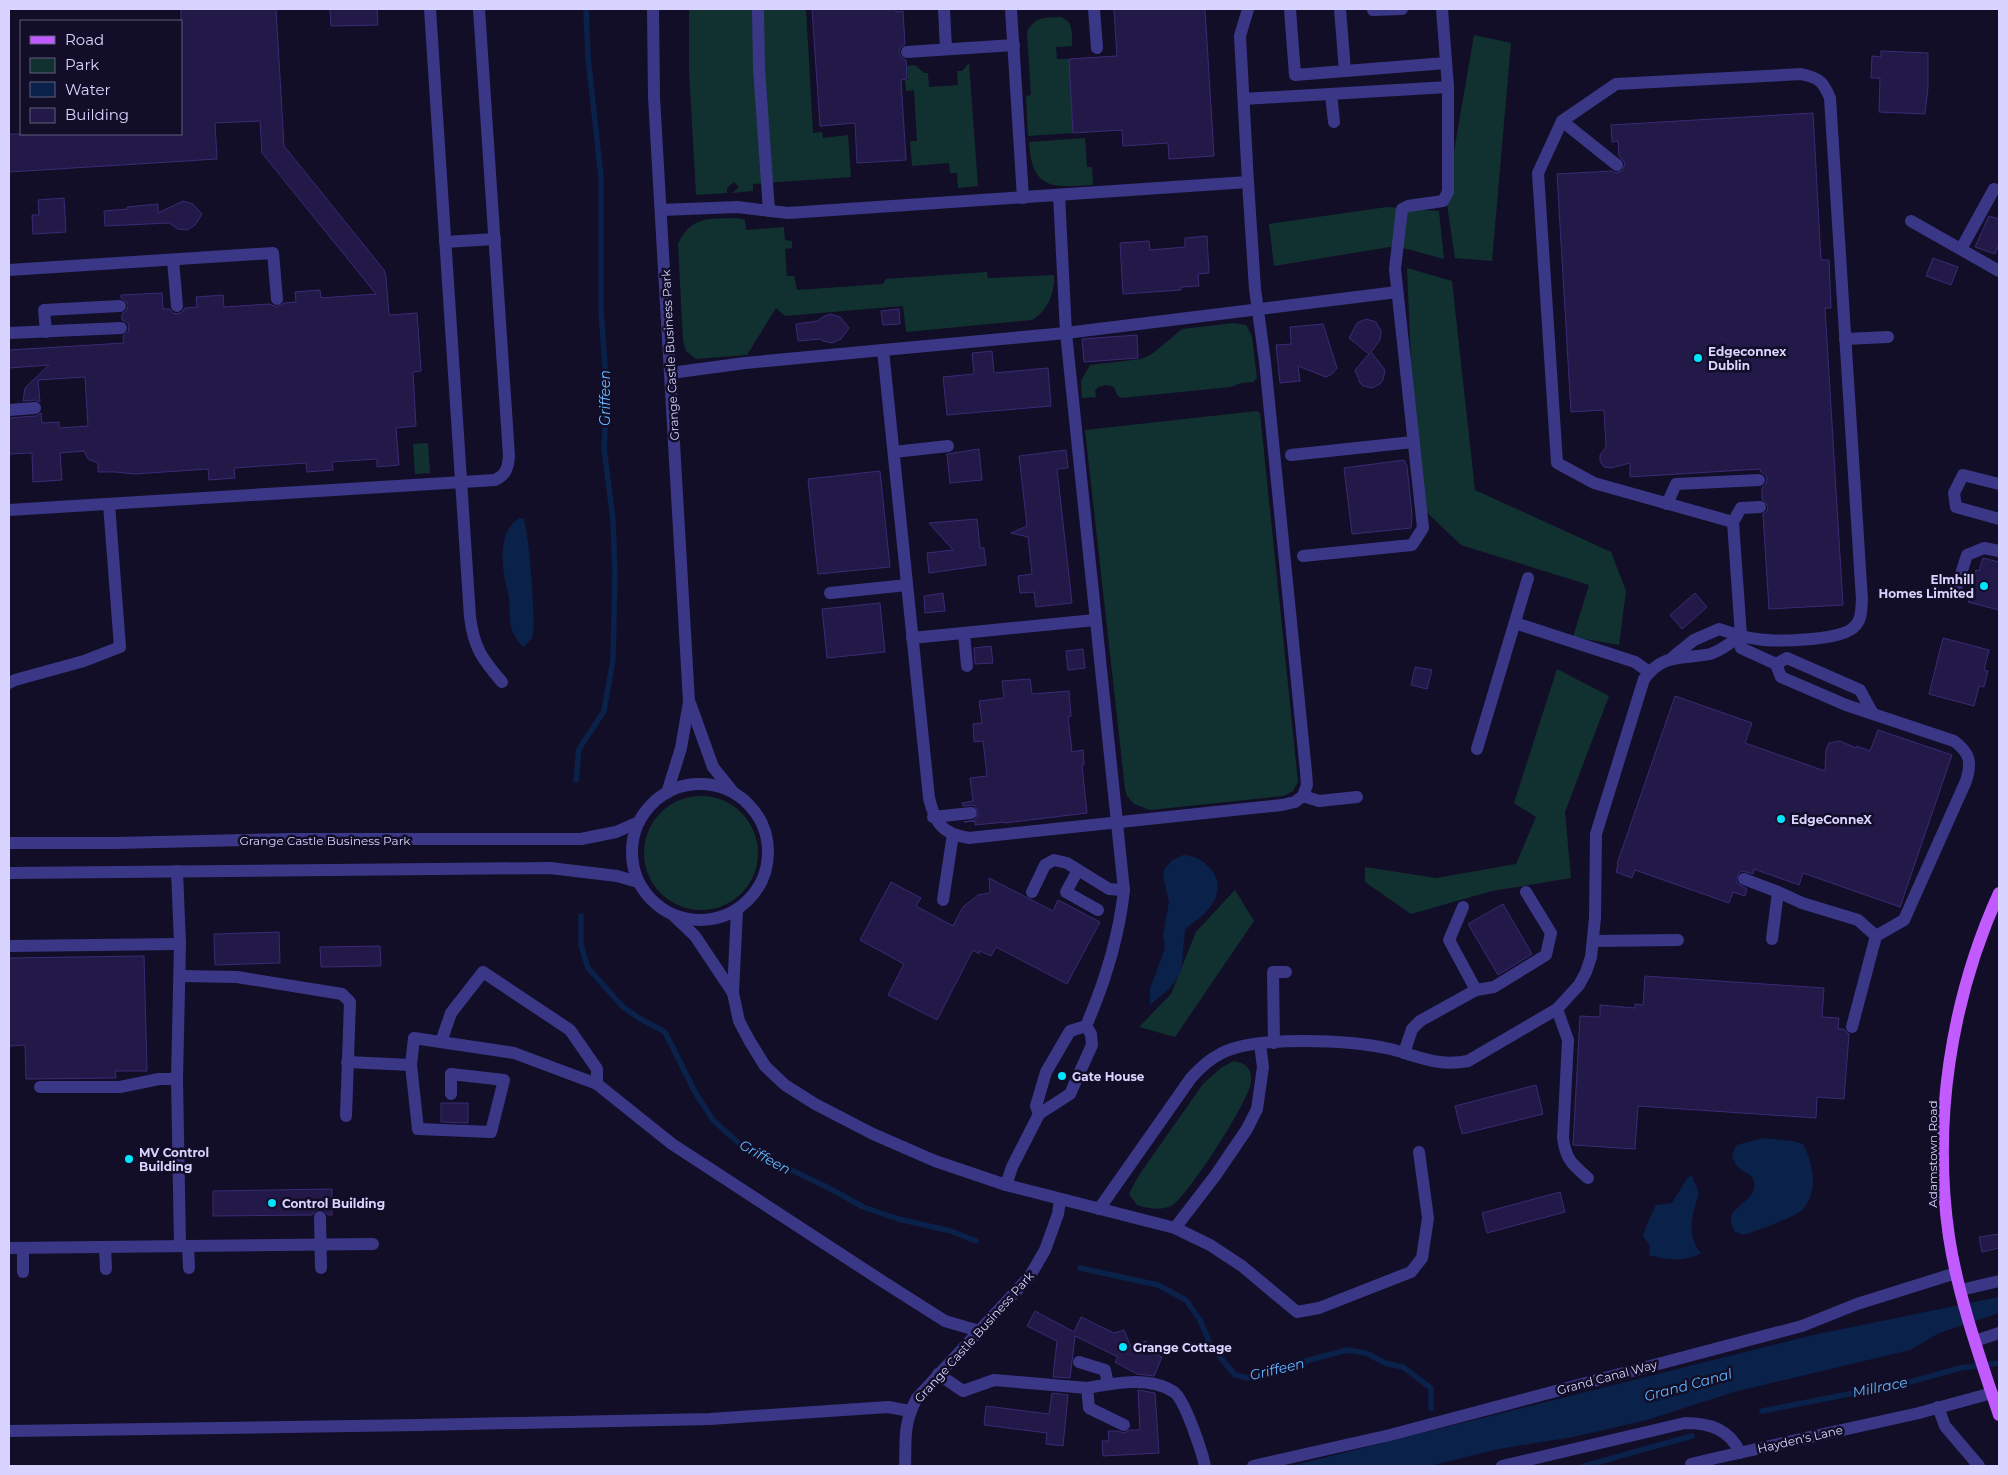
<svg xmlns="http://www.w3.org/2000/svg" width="2008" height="1475" viewBox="0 0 2008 1475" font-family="Montserrat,sans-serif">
	<rect width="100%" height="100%" fill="#120e27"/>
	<g fill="#113130">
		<polygon points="689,9 806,9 813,133 822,132 823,138 848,135 851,177 753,184 753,191 732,193 739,187 734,182 727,188 727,193 696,195 689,69"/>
		<path d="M 1060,17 C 1074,21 1072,34 1072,46 L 1056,47 L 1057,59 L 1069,59 L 1073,133 L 1028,136 L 1026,96 L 1031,95 L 1027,31 C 1037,16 1044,18 1060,17 Z"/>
		<polygon points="1474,35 1511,43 1492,261 1455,258 1446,198"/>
		<polygon points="969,63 978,186 958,188 957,173 950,173 949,163 912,166 910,141 917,141 914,90 906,91 905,80 908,80 907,66 915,65 924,73 928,73 929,87 958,85 957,71 962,71"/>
		<path d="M 1085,138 L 1087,167 L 1092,167 L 1093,185 C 1053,187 1032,191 1029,142 Z"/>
		<polygon points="1387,207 1439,211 1444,259 1396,246 1274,266 1269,224"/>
		<path d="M 738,218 L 745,220 L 746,230 L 784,227 L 785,240 L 792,241 L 792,248 L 785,249 L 787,276 L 794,276 L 797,290 L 883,284 L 886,279 L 987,272 L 988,278 L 1054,275 C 1055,292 1048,311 1032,320 L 906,332 L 903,306 L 785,316 L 776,308 L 747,355 L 696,359 L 686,351 L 683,341 L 678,244 C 691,215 711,219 738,218 Z"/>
		<polygon points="1407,268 1452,281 1475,490 1611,552 1626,591 1619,645 1573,637 1589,585 1461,545 1417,503"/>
		<polygon points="1233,323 1246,325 1252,336 1257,379 1254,380 1254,382 1241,383 1231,387 1121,398 1117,395 1114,387 1106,385 1098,387 1095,391 1096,397 1082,398 1081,381 1090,365 1141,359 1152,354 1182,329"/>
		<polygon points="1257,411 1260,413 1298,782 1293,791 1283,796 1150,810 1134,804 1127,796 1125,789 1085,430"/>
		<polygon points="428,443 430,473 415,474 413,444"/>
		<polygon points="1557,669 1609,696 1565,812 1571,878 1492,891 1411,914 1365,882 1365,867 1436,878 1516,864 1536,817 1514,803"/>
		<circle cx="701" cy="853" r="57"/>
		<polygon points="1235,890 1254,921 1175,1037 1139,1027 1171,994 1196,932"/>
		<path d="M 1234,1061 C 1246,1063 1252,1069 1251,1081 C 1251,1099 1189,1193 1174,1204 C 1164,1211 1148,1209 1137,1205 L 1129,1194 L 1139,1175 L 1203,1084 L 1222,1067 Z"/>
	</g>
	<g fill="#0a214a">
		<path d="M 520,518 L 524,519 C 530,547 531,574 533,602 C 533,614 535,627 532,638 L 524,647 C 519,644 518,641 515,636 C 507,623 511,612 509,598 C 508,590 505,582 504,575 C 501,555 501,528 520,518 Z"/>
		<path d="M 1183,855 C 1194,855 1202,860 1210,868 C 1223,882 1218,901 1205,913 C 1198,920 1190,923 1185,931 L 1181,973 L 1169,989 L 1150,1005 L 1150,989 L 1165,948 L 1163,935 L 1169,902 L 1163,876 L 1164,870 L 1171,861 Z"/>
		<path d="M 1764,1138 L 1793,1141 L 1803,1144 C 1813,1163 1819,1191 1803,1209 C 1796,1217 1756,1231 1743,1235 L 1734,1231 C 1733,1228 1731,1223 1731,1219 C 1731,1206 1759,1199 1754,1181 C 1751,1173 1742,1172 1737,1166 C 1735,1163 1733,1158 1732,1155 L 1736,1145 Z"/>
		<path d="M 1692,1176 L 1699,1194 C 1692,1213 1686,1236 1701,1253 C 1687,1262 1665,1260 1649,1255 L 1650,1247 L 1643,1235 L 1649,1219 L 1656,1205 L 1672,1203 L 1688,1177 Z"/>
		<polygon points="1999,1297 1999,1313 1939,1333 1910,1350 1734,1392 1647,1420 1573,1437 1499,1449 1429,1466 1291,1466 1813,1335"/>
	</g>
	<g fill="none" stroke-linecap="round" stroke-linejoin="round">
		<g stroke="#0a214a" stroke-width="5.5">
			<polyline points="576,780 579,749 604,711 613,659 615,574 613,520 604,448 607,393 601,311 601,177 588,57 586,9"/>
			<polyline points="581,916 581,945 588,968 623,1007 639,1018 665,1032 695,1092 713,1120 743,1147 831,1189 863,1207 898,1219 951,1231 976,1241"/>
			<polyline points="1080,1268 1158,1285 1186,1300 1200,1320 1211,1346 1235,1375 1248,1378 1266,1374 1298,1363 1347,1350 1366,1353 1385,1363 1403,1367 1431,1388 1431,1408"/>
			<polyline points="1762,1411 1910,1382 1960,1368 1999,1363"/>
			<polyline points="1584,1466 1692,1436"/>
		</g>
	</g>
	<g fill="#231948" stroke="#392b75">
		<polygon points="181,9 276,9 284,146 384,270 386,276 389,315 417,313 421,371 413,372 416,426 396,428 399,465 377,467 377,459 332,462 333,470 307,472 306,463 234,468 235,478 209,480 208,469 135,474 115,472 98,472 98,463 88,459 84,451 60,453 62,480 33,482 32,453 9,454 9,418 36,416 41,413 42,423 59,422 59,428 88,426 85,377 38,380 40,402 35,400 23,401 25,388 49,365 9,368 9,350 124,343 123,336 128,332 129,327 128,323 122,320 122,314 127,310 128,305 126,301 121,298 121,295 162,293 163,309 170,309 173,313 177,314 182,312 185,308 197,307 196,297 223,295 224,307 270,304 277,307 284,303 296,302 295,292 320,290 321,298 376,294 262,153 260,121 215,123 217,159 9,172 9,134 181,134"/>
		<polygon points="330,9 377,9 378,25 331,26"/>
		<polygon points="812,9 896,9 896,12 903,11 905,44 900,48 899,52 901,57 906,60 907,79 901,80 906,160 857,163 855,123 820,126"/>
		<polygon points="1114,9 1205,9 1214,156 1169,159 1168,143 1123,146 1122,130 1073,133 1069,59 1117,56"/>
		<polygon points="1881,51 1928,53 1928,87 1925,114 1879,112 1880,78 1871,78 1872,56 1881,57"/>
		<polygon points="1813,113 1821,260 1829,260 1831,308 1825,308 1843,605 1769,609 1763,514 1767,511 1768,506 1762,499 1762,488 1766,484 1767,479 1766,475 1761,472 1760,469 1630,477 1630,463 1611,468 1604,467 1600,461 1600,455 1606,447 1604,410 1571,412 1557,174 1611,171 1616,173 1623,170 1625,163 1619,156 1618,141 1612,142 1611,125"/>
		<polygon points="64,198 66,232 33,234 32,215 39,215 38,200"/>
		<polygon points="183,201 193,204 202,214 195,225 187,230 178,229 169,223 105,226 104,211 128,209 127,207 158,204 158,213"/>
		<polygon points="1989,216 1999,219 1999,244 1995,254 1975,247"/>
		<polygon points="1207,236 1209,273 1198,274 1199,286 1181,287 1181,290 1123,294 1120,243 1149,241 1150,250 1185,247 1185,238"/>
		<polygon points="1933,258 1958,267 1951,285 1926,276"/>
		<polygon points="899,309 900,324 883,325 881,311"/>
		<polygon points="830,314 840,317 849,328 841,339 832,343 823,341 820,339 798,341 796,324 818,321 821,318"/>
		<polygon points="1366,319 1376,322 1381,331 1380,340 1371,352 1385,370 1383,380 1380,384 1372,388 1363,386 1360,383 1355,370 1369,354 1349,338 1357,323"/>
		<polygon points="1323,324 1337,368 1332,374 1326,377 1298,366 1300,381 1280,383 1276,345 1291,344 1290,327"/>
		<polygon points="1137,335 1138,358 1084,362 1082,339"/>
		<polygon points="992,351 994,373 1048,368 1051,406 947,415 943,377 974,374 972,353"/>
		<polygon points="979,449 982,480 950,483 947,454"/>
		<polygon points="1066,450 1068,468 1057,469 1072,603 1036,607 1034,592 1020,593 1018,576 1032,574 1028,537 1011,533 1027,526 1019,456"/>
		<polygon points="1404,460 1407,466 1412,515 1411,528 1352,534 1344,468"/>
		<polygon points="880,471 890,567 818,574 808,479"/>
		<polygon points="977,519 980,548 984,548 986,565 929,573 927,553 953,550 929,523"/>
		<polygon points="1983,558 1999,562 1999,610 1968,602 1976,570 1979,571"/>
		<polygon points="943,593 945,611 925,613 924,596"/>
		<polygon points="1695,593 1707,607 1682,629 1670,615"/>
		<polygon points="880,603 885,652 827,658 822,609"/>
		<polygon points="1943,638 1989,650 1984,670 1988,671 1984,687 1979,686 1974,706 1929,694"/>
		<polygon points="991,646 993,663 975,664 974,648"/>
		<polygon points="1083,649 1085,668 1068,670 1066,651"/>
		<polygon points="1415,667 1432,670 1427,689 1411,685"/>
		<polygon points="1030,679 1032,694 1069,691 1071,716 1068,717 1072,752 1083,750 1084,765 1082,766 1087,813 1005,823 1005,822 975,825 975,821 964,822 975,820 979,813 974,805 963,806 962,803 973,801 970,778 987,776 983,741 974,742 973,724 982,723 979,701 1004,698 1002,681"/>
		<polygon points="1675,696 1752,723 1745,743 1825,771 1826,750 1829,743 1840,741 1856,748 1857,746 1870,751 1878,730 1952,755 1900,907 1803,873 1799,885 1754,869 1753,874 1742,871 1739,873 1736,880 1738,884 1747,889 1745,896 1733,892 1729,903 1635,870 1632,878 1616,872 1618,865 1617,864"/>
		<polygon points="989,878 1053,911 1058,900 1100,922 1067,984 996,947 991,956 980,951 979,954 973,950 937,1020 888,995 904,964 860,940 891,882 921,898 916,906 953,926 963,907 978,895 990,893"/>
		<polygon points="1503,904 1532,954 1498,975 1468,924"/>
		<polygon points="279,932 280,963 215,965 214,934"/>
		<polygon points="380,946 381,966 321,967 320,947"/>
		<polygon points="144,956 147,1071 115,1071 116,1078 26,1079 25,1045 9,1046 9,958"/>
		<polygon points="1645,976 1824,988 1822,1017 1839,1018 1838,1029 1844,1029 1849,1034 1844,1099 1817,1097 1816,1118 1638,1106 1635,1149 1573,1145 1580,1016 1600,1017 1600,1005 1635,1008 1635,1004 1643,1005"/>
		<polygon points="1536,1085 1543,1114 1462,1134 1455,1106"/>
		<polygon points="441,1103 468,1103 468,1123 441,1122"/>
		<polygon points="332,1189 332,1215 328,1215 324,1210 320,1209 315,1210 312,1215 213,1216 213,1191"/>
		<polygon points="1560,1192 1565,1212 1487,1233 1482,1213"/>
		<polygon points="1999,1234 1999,1248 1982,1252 1979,1237"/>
		<polygon points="1035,1311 1074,1332 1081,1317 1114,1333 1124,1330 1131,1347 1146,1341 1150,1351 1162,1357 1154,1376 1137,1374 1115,1362 1118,1357 1075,1336 1070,1378 1053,1377 1057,1341 1027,1326"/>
		<polygon points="1138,1390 1155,1393 1159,1453 1103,1456 1102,1441 1109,1441 1108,1431 1118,1431 1124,1433 1130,1430 1140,1430"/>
		<polygon points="1052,1393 1068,1395 1063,1446 1046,1444 1047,1433 984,1425 986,1406 1049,1414"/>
	</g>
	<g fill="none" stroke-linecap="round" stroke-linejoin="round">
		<g stroke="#3a3787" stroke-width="12">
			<path d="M 430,9 L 470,617 C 474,648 482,659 502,682"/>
			<polyline points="653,9 654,97 689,702 681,748 667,793"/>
			<polyline points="758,9 759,68 769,211"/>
			<polyline points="944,9 946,49"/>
			<polyline points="1011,9 1023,198"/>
			<polyline points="1094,9 1097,48"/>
			<polyline points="1290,9 1295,75 1446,63"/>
			<polyline points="1340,9 1345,71"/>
			<polyline points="1373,10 1402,9"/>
			<polyline points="907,52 1014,45"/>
			<polyline points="1331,94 1334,122"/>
			<polyline points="1244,99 1448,87"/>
			<polyline points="1562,121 1617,165"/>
			<polyline points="1248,182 1255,289 1265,362 1306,772 1307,785 1303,796"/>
			<polyline points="661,210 737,207 788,213 1248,182 1240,36 1248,9"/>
			<polyline points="1911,221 1999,271"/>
			<polyline points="445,242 495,239"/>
			<polyline points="1961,249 1994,189"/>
			<polyline points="173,260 177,306"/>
			<polyline points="9,270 273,253 277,299"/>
			<polyline points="46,332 44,310 120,306"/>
			<polyline points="9,333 121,328"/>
			<polyline points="1845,339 1888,337"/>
			<polyline points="671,373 745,363 883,350"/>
			<polyline points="9,410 35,408"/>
			<polyline points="894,452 948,446"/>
			<polyline points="1291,455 1413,442"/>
			<polyline points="1999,484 1963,475 1954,493 1956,507 1999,519"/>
			<polyline points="1667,504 1676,484 1759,480"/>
			<path d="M 9,510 L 495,480 C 506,475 508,468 509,456 L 479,9"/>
			<polyline points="1733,522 1741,508 1760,507"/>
			<polyline points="1303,556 1412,545 1423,528 1395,269 1402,209 1408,206 1443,201 1448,192 1448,87 1442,9"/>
			<polyline points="1955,592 1967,555 1984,548 1999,551"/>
			<polyline points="830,593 907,585"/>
			<polyline points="1515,623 1635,662 1649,672"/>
			<polyline points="964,633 967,666"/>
			<polyline points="912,638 1095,620"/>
			<path d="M 1673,657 L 1694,640 L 1719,629 C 1732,633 1744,638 1757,639 C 1776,642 1843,641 1855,626 C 1862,619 1861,609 1862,600 L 1830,98 C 1823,81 1819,78 1801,74 L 1616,84 L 1562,121 L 1538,173 L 1557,463 L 1594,483 L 1733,522 L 1741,636 L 1741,648 L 1776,664 L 1781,677 L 1846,705 L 1954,741 C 1970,753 1972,762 1966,781 L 1904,920 L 1876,936 L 1852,1027"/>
			<polyline points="1776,664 1787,658 1860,690 1872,712"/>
			<polyline points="9,683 15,680 84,661 120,647 109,504"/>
			<polyline points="690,703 713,767 733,792"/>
			<polyline points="1477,749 1528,578"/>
			<circle cx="700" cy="852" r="68"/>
			<path d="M 1357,797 L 1319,801 L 1303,796 L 1295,802 L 1282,805 L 969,838 C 942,834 935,823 929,798 L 883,350 L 1066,333 L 1397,292"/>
			<polyline points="933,817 971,813"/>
			<polyline points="9,843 115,843 292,839 581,839 616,832 639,822"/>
			<polyline points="1078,870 1066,892 1098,910"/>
			<polyline points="177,871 180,944 177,1079 180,1246"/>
			<polyline points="9,873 550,868 617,876 638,882"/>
			<polyline points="1744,879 1778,892"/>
			<polyline points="1032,892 1045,865 1054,860 1067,863 1109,889 1124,890"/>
			<polyline points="943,900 953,834"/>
			<polyline points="1463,907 1449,940 1476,990"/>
			<polyline points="737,910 733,993 739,1021 749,1040 765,1066 785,1085 815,1104 873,1134 935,1161 1006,1185 1175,1228 1210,1245 1242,1266 1297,1312 1319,1308 1411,1272 1422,1258 1428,1218 1419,1152"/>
			<polyline points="674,916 695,936 733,993"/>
			<polyline points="1772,939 1778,892 1802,903 1858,920 1876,936"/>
			<polyline points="1593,941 1678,940"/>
			<polyline points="9,946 180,944"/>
			<polyline points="180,976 237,977 342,994 350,1002 346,1116"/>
			<path d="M 1557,1009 L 1568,1040 L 1563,1138 C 1566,1160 1572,1164 1588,1178"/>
			<polyline points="441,1042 451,1013 483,972 570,1030 597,1069 597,1084"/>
			<polyline points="1274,1043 1273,972 1286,972"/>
			<polyline points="1404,1053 1412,1029 1420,1021 1476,990 1494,987 1546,955 1551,933 1526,892"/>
			<polyline points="347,1062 411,1065 414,1038 514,1053 597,1084 672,1144 882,1281 945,1321 979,1331"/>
			<polyline points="411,1065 418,1129 491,1132 504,1080 451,1074 451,1094"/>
			<polyline points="40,1087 120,1087 159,1079 177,1079"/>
			<path d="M 1039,1114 L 1036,1106 L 1046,1072 L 1070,1031 L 1086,1026 C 1105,982 1119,937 1124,890 L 1066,333 L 1059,195"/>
			<polyline points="1006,1185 1012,1167 1039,1114 1070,1094 1092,1045 1091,1034 1086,1026"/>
			<path d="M 1099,1209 L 1191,1078 C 1199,1069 1208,1060 1220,1054 C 1255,1035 1351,1040 1390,1049 C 1419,1056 1437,1067 1468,1061 L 1557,1009 L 1579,985 L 1586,972 L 1591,957 L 1595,918 L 1596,834 L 1644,679 C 1664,652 1682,660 1710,654 C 1721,651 1731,642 1741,636"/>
			<polyline points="320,1217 321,1268"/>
			<polyline points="1175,1228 1215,1176 1247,1129 1257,1109 1263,1067 1260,1044"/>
			<polyline points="188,1246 189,1268"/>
			<polyline points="105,1247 106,1269"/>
			<polyline points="9,1248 373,1244"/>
			<polyline points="23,1248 23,1272"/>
			<polyline points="1961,1290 1999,1281"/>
			<polyline points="1975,1341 1999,1333"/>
			<polyline points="1079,1362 1105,1370 1108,1384"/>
			<polyline points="938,1374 963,1391 994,1380 1087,1388 1089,1408 1124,1425"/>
			<path d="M 1087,1388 C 1113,1383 1150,1376 1174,1392 C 1185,1400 1202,1452 1205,1466"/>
			<polyline points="1938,1407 1945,1426 1979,1466"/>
			<polyline points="9,1431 419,1425 710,1419 888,1407 910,1411"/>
			<path d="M 905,1466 C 906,1438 903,1424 917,1398 L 1030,1276 L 1045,1250 L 1058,1214 L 1060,1200"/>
			<polyline points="1253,1466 1390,1435 1802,1326 1857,1304 1956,1273"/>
			<path d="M 1502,1466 L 1685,1423 C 1709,1423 1730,1429 1740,1453"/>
			<polyline points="1692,1466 1691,1464 1716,1458 1919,1413 1992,1393"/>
		</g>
		<path stroke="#c25bff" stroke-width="12" d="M 1999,893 C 1951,999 1932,1121 1949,1237 C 1958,1296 1980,1358 1999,1415"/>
	</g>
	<g fill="#00e5ff" stroke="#120e27" stroke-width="2">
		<circle cx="1698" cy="358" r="5"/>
		<circle cx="1984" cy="586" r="5"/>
		<circle cx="1781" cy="819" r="5"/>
		<circle cx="1062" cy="1076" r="5"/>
		<circle cx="129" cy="1159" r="5"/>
		<circle cx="272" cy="1203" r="5"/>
		<circle cx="1123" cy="1347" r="5"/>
	</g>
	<g text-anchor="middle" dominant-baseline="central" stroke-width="5" stroke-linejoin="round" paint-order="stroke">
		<g font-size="12" font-weight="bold" fill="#d9d4ff" stroke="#120e27" text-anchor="start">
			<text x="1708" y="351">Edgeconnex<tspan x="1708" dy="14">Dublin</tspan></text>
			<text x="1974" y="579" text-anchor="end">Elmhill<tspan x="1974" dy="14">Homes Limited</tspan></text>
			<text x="1791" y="819">EdgeConneX</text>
			<text x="1072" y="1076">Gate House</text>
			<text x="139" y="1152">MV Control<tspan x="139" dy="14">Building</tspan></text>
			<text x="282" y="1203">Control Building</text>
			<text x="1133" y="1347">Grange Cottage</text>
		</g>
		<g font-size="12" fill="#d9d4ff" stroke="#120e27">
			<text transform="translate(670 355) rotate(-93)">Grange Castle Business Park</text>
			<text x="325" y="840">Grange Castle Business Park</text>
			<text transform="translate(1932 1154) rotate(-90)">Adamstown Road</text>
			<text transform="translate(974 1337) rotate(-48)">Grange Castle Business Park</text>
			<text transform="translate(1607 1377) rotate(-15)">Grand Canal Way</text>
			<text transform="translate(1800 1439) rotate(-13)">Hayden's Lane</text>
		</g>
		<g font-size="14" font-style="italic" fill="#62b6ff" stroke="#120e27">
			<text transform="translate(605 398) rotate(-90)">Griffeen</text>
			<text transform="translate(765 1157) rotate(29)">Griffeen</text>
			<text transform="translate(1277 1369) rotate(-13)">Griffeen</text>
			<text transform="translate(1688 1385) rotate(-15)">Grand Canal</text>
			<text transform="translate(1880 1387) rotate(-11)">Millrace</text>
		</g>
	</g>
	<rect width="2008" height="1475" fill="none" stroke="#d9d4ff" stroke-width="20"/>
	<rect x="20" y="20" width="162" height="115" fill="#120e27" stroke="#625d7d"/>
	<rect x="30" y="36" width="25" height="8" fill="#c25bff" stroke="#625d7d"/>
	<text x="65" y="45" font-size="15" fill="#d9d4ff">Road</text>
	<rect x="30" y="58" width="25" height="15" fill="#113130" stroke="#625d7d"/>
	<text x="65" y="70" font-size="15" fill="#d9d4ff">Park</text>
	<rect x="30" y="82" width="25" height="15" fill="#0a214a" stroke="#625d7d"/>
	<text x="65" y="95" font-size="15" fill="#d9d4ff">Water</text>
	<rect x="30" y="108" width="25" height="15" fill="#231948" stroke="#625d7d"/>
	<text x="65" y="120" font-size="15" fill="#d9d4ff">Building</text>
</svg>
